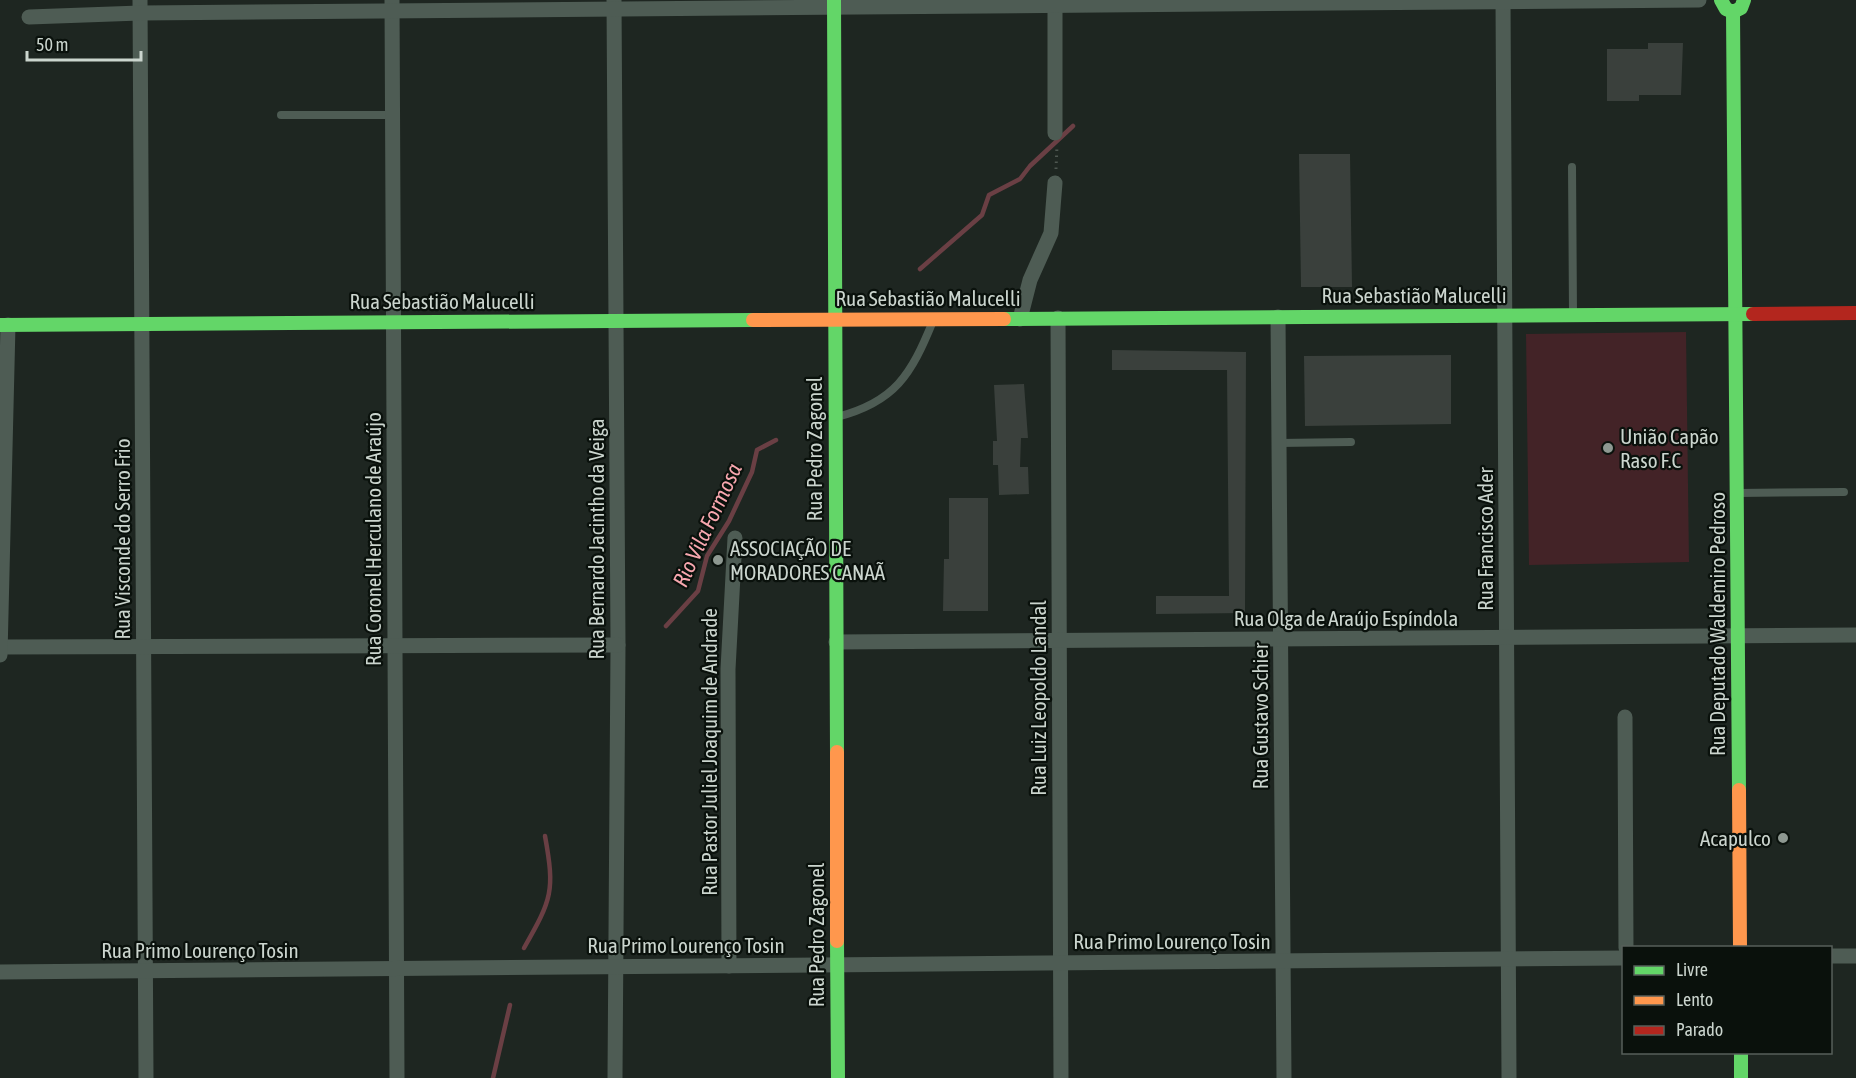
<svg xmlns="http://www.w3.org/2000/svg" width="1856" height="1078" viewBox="0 0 1856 1078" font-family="'Asap Condensed',sans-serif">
	<rect width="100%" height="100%" fill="#1e2621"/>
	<polygon fill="#432327" points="1686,332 1689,562 1529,565 1526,334"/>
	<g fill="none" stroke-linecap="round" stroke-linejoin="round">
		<g stroke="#6a3f44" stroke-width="4.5">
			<polyline points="920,269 982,215 989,195 1020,179 1030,166 1073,126"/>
			<polyline points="666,626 698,591 707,556 729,521 752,472 757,450 776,440"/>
			<path d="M 524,948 C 552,899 555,891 545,836"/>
			<polyline points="493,1078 510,1005"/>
		</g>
	</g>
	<g fill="#3a403c">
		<polygon points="1648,43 1683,43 1681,95 1639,95 1639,101 1607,101 1607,49 1648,49"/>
		<polygon points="1299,154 1350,154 1352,287 1301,287"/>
		<polygon points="1112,350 1246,352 1245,613 1156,614 1156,596 1229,596 1227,370 1112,370"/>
		<polygon points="1451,355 1451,424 1305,426 1304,356"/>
		<polygon points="1024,384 1028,438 1021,438 1020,467 1028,467 1029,494 999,495 998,465 993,465 993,441 997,441 994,385"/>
		<polygon points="949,498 988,498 988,611 943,611 944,559 949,559"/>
	</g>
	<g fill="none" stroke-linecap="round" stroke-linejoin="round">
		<polyline stroke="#4e5751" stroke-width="3" stroke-dasharray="1.5 4.5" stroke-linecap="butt" points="1056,169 1057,146"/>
		<g stroke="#4e5c54" stroke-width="8">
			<polyline points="281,115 392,115"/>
			<polyline points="1572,167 1573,313"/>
			<path d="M 837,417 C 895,402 911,375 933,321"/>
			<polyline points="1279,443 1351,442"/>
			<polyline points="1738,493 1844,492"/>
		</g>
		<g stroke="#4e5c54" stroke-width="15">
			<polyline points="140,0 146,1078"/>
			<polyline points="392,0 397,1078"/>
			<polyline points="614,0 618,645 615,1078"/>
			<polyline points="1055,0 1055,133"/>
			<polyline points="1503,0 1509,1078"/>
			<polyline points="29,17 140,13 1699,0"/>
			<polyline points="1278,317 1284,1078"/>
			<polyline points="1058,318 1061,1078"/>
			<polyline points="1020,319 1030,280 1051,233 1055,183"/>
			<polyline points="836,642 1856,635"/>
			<polyline points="0,647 618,645"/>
			<polyline points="0,655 8,325"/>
			<polyline points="1625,717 1626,948"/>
			<polyline points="1830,956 1856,956"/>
			<polyline points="729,966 728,669 735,538"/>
			<polyline points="0,972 1624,958"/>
		</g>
		<g stroke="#63d668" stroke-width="14">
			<polyline points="834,0 837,752"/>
			<polyline points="1721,0 1726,9 1733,12 1741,8 1744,0"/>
			<polyline points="1733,12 1739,790"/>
			<polyline points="1004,319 1753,314"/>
			<polyline points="0,325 753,320"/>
			<polyline points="837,941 838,1078"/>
			<polyline points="1741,1052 1741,1078"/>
		</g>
		<g stroke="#ff974d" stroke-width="14">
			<polyline points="753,320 1004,319"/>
			<polyline points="837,752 837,941"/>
			<polyline points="1739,790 1740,948"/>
		</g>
		<polyline stroke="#b3261e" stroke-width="14" points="1753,314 1856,313"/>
	</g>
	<g fill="#8e9891" stroke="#0a110c" stroke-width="2">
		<circle cx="1608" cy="448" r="6"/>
		<circle cx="718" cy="560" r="6"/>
		<circle cx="1783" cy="838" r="6"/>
	</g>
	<g text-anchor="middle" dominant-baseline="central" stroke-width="4.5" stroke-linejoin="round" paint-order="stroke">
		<g font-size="21" fill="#cbd5ce" stroke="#0a110c">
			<text x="1414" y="295">Rua Sebastião Malucelli</text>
			<text x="928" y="298">Rua Sebastião Malucelli</text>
			<text x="442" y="301">Rua Sebastião Malucelli</text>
			<text transform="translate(814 449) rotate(-90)">Rua Pedro Zagonel</text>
			<text transform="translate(122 539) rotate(-90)">Rua Visconde do Serro Frio</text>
			<text transform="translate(373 539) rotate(-90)">Rua Coronel Herculano de Araújo</text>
			<text transform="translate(596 539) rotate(-90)">Rua Bernardo Jacintho da Veiga</text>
			<text transform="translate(1485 539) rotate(-90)">Rua Francisco Ader</text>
			<text x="1346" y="618">Rua Olga de Araújo Espíndola</text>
			<text transform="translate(1717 624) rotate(-90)">Rua Deputado Waldemiro Pedroso</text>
			<text transform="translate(1038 698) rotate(-90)">Rua Luiz Leopoldo Landal</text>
			<text transform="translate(1260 716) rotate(-90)">Rua Gustavo Schier</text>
			<text transform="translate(709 752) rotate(-90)">Rua Pastor Juliel Joaquim de Andrade</text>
			<text transform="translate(816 935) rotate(-90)">Rua Pedro Zagonel</text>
			<text x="1172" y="941">Rua Primo Lourenço Tosin</text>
			<text x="686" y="945">Rua Primo Lourenço Tosin</text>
			<text x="200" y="950">Rua Primo Lourenço Tosin</text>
		</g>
		<g font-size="21" fill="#cbd5ce" stroke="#0a110c" text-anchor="start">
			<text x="1620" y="436">União Capão<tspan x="1620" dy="24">Raso F.C</tspan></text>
			<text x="730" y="548">ASSOCIAÇÃO DE<tspan x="730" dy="24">MORADORES CANAÃ</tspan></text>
			<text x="1771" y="838" text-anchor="end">Acapulco</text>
		</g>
		<g font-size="22" font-style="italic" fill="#f8a7af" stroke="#0a110c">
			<text transform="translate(707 525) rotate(-65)">Rio Vila Formosa</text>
		</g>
	</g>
	<rect x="1622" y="946" width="210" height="108" fill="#0a110c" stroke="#575f5a" stroke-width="1.5"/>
	<rect x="1634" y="966" width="30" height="9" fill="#63d668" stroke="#575f5a" stroke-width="1.5"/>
	<text x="1676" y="976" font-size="18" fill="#cbd5ce">Livre</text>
	<rect x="1634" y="996" width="30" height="9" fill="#ff974d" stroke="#575f5a" stroke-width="1.5"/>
	<text x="1676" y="1006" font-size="18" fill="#cbd5ce">Lento</text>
	<rect x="1634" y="1026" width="30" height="9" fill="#b3261e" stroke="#575f5a" stroke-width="1.5"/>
	<text x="1676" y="1036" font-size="18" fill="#cbd5ce">Parado</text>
	<path d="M27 51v9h114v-9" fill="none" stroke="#cbd5ce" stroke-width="3"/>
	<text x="36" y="51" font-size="18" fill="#cbd5ce" stroke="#0a110c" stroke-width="4.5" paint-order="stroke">50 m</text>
</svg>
